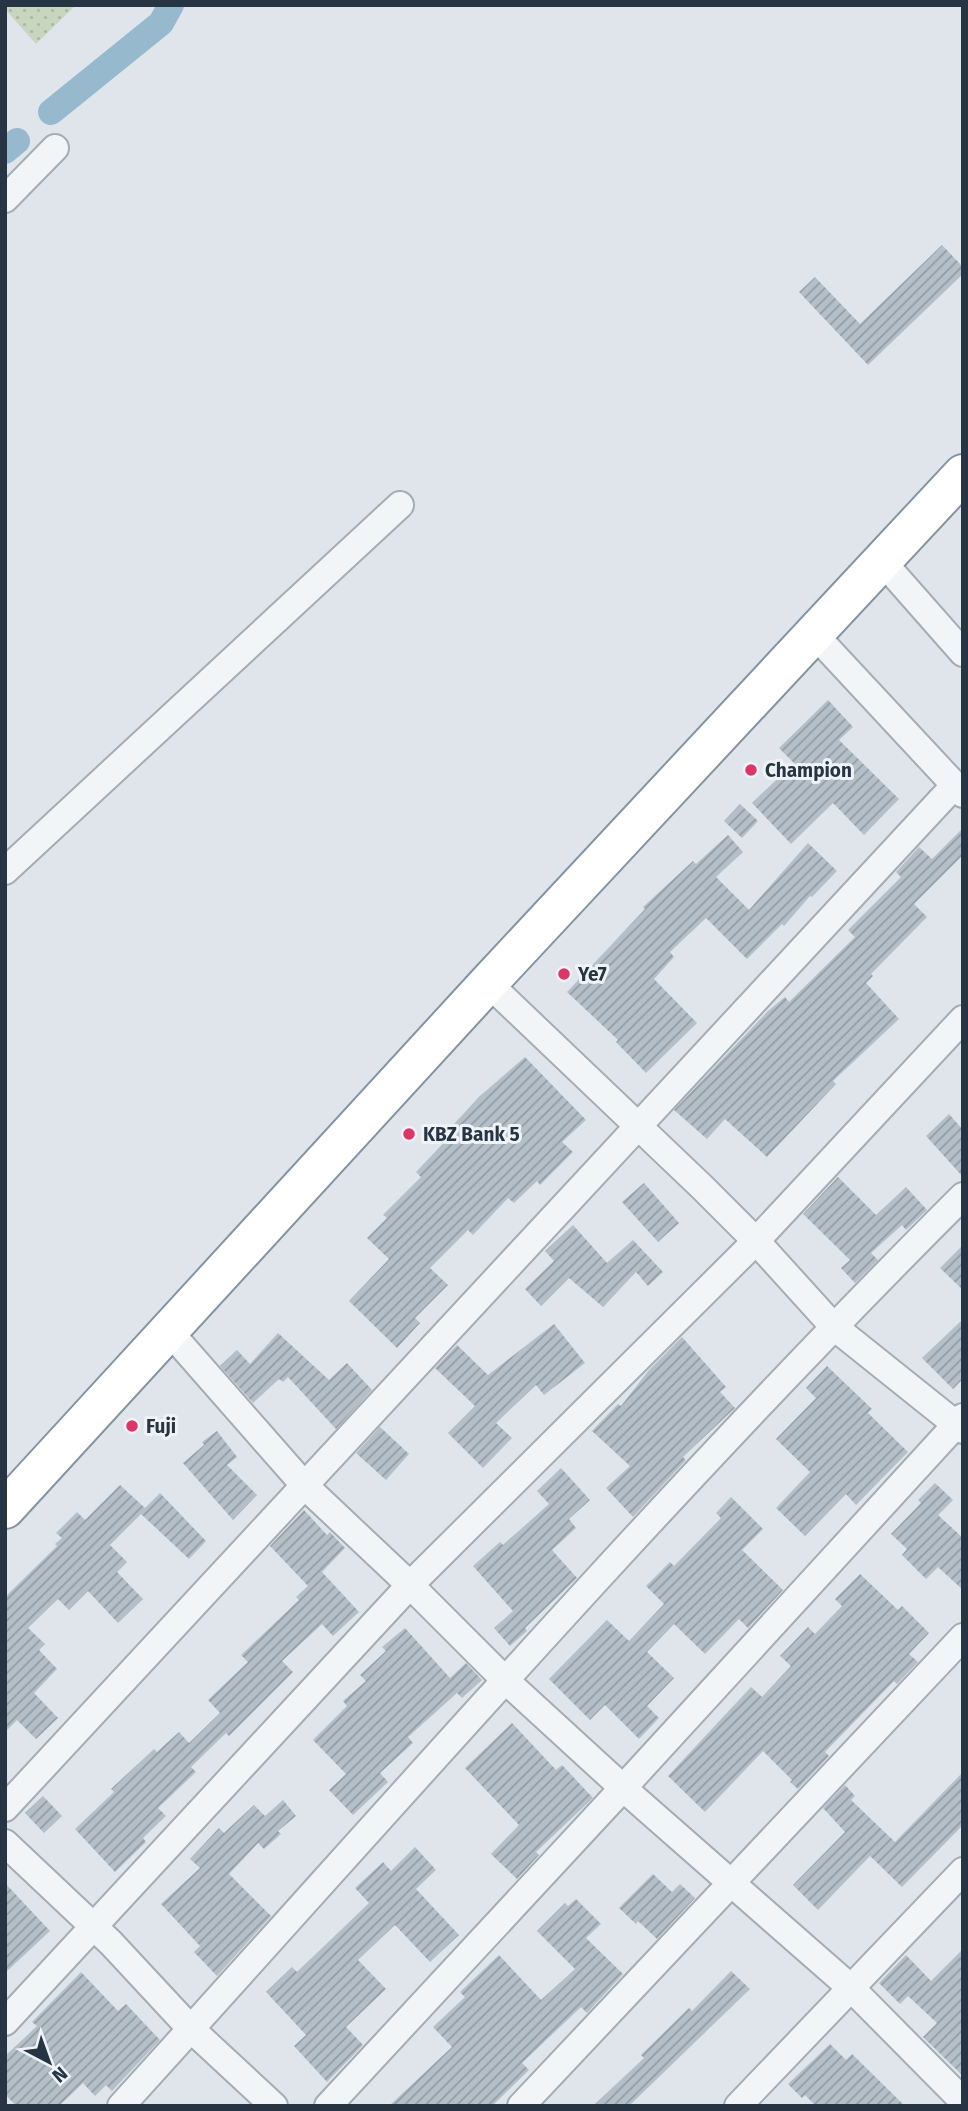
<svg xmlns="http://www.w3.org/2000/svg" width="968" height="2111" viewBox="0 0 968 2111" font-family="'Fira Sans',sans-serif">
	<defs>
		<pattern id="grass-dots" width="8" height="8" patternUnits="userSpaceOnUse" patternTransform="scale(1.75)"><rect width="8" height="8" fill="#c8d5bf"/><path d="M2 2h.1M6 6h.1" fill="none" stroke="#acb7a5" stroke-width="1.8" stroke-linecap="round"/></pattern>
		<pattern id="building-hatch" width="6" height="6" patternUnits="userSpaceOnUse" patternTransform="scale(1.75)"><rect width="6" height="6" fill="#b5bfc8"/><path d="M-1 1l2-2M0 6l6-6M5 7l2-2" fill="none" stroke="#939ca4"/></pattern>
	</defs>
	<rect width="100%" height="100%" fill="#dfe5ea"/>
	<polygon fill="url(#grass-dots)" points="5,5 76,5 36,44 5,9"/>
	<g fill="none" stroke-linecap="round" stroke-linejoin="round">
		<g stroke="#96b9ce" stroke-width="26">
			<polyline points="51,112 161,23 171,5"/>
			<polyline points="5,151 17,141"/>
		</g>
	</g>
	<g fill="url(#building-hatch)">
		<polygon points="942,245 963,267 963,274 868,365 799,292 815,277 860,324"/>
		<polygon points="828,700 853,727 839,740 899,799 864,835 833,803 791,844 752,803 794,763 779,748"/>
		<polygon points="740,804 758,821 742,838 724,821"/>
		<polygon points="963,828 963,855 914,904 927,917 871,974 873,976 866,983 899,1019 833,1081 836,1084 767,1157 725,1119 707,1139 674,1110 768,1011 785,997 789,1002 855,937 848,930 901,877 896,872 919,847 932,859"/>
		<polygon points="728,835 743,852 716,877 749,910 808,843 837,871 812,897 810,896 784,926 782,924 747,959 706,918 670,952 674,957 654,979 697,1023 646,1073 616,1042 618,1040 567,992 645,909 643,907 693,861 696,864"/>
		<polygon points="525,1057 586,1120 562,1142 573,1152 540,1185 537,1181 514,1203 508,1198 473,1235 468,1230 430,1268 448,1285 415,1318 420,1323 397,1348 349,1301 389,1259 367,1238 387,1218 383,1215 421,1177 416,1172 457,1129 453,1125 480,1096"/>
		<polygon points="949,1114 963,1130 963,1177 926,1136"/>
		<polygon points="838,1177 876,1215 906,1187 927,1210 906,1230 902,1225 871,1253 878,1260 855,1283 841,1268 850,1260 803,1214"/>
		<polygon points="644,1183 679,1223 658,1242 622,1202"/>
		<polygon points="573,1225 607,1263 633,1240 663,1272 648,1286 636,1272 603,1307 569,1278 541,1306 525,1289 554,1261 545,1251"/>
		<polygon points="963,1245 963,1290 940,1268"/>
		<polygon points="963,1319 963,1379 953,1389 922,1358"/>
		<polygon points="554,1324 585,1363 544,1395 536,1385 496,1423 512,1438 483,1468 448,1433 475,1406 435,1368 457,1345 488,1375"/>
		<polygon points="278,1333 329,1380 347,1363 372,1390 336,1429 288,1377 283,1382 279,1379 253,1403 220,1366 237,1350 250,1364"/>
		<polygon points="682,1337 726,1387 720,1392 735,1408 683,1457 686,1460 633,1517 606,1488 630,1466 592,1431 618,1404 621,1406 649,1370"/>
		<polygon points="827,1366 872,1409 868,1413 908,1452 856,1505 846,1494 805,1536 776,1508 810,1472 776,1439 816,1398 806,1388"/>
		<polygon points="380,1427 409,1454 386,1480 356,1453"/>
		<polygon points="217,1431 237,1457 227,1465 257,1495 233,1520 183,1463 204,1445 202,1442"/>
		<polygon points="561,1468 590,1500 569,1519 576,1528 552,1550 577,1578 525,1628 527,1631 510,1646 494,1628 513,1611 473,1566 500,1542 503,1545 549,1504 537,1491"/>
		<polygon points="935,1483 953,1500 938,1515 963,1538 963,1590 938,1567 926,1579 902,1555 907,1549 891,1534 921,1503 918,1500"/>
		<polygon points="120,1485 145,1508 160,1493 206,1541 189,1559 141,1514 110,1545 127,1562 117,1572 143,1599 118,1623 88,1591 69,1610 58,1599 28,1628 45,1644 39,1650 57,1669 34,1693 58,1718 36,1739 17,1720 5,1732 5,1597 57,1546 55,1544 62,1538 56,1533 77,1512 85,1520"/>
		<polygon points="731,1497 763,1529 742,1550 783,1590 748,1628 739,1619 705,1654 674,1624 647,1652 674,1678 647,1706 659,1718 639,1739 605,1705 590,1720 549,1679 607,1620 629,1641 664,1604 646,1586 670,1562 674,1566 721,1518 716,1513"/>
		<polygon points="304,1510 327,1535 330,1532 345,1548 322,1572 359,1612 333,1636 322,1624 282,1661 293,1672 229,1736 226,1733 191,1767 196,1772 158,1808 166,1816 143,1838 146,1842 115,1872 75,1829 114,1792 111,1789 154,1749 157,1752 179,1732 189,1743 220,1713 208,1700 248,1662 241,1655 299,1600 296,1597 308,1586 270,1546"/>
		<polygon points="860,1574 898,1610 902,1606 929,1633 909,1654 918,1662 897,1684 894,1681 825,1752 829,1756 798,1789 790,1782 792,1780 763,1751 705,1812 668,1776 751,1687 762,1697 791,1666 780,1656 808,1627 815,1634 842,1606 835,1599"/>
		<polygon points="405,1628 450,1678 466,1663 482,1680 462,1698 457,1693 408,1737 413,1743 380,1773 388,1782 353,1815 329,1790 346,1774 313,1740 347,1706 343,1701 366,1681 360,1675 386,1651 382,1647"/>
		<polygon points="512,1723 556,1770 562,1765 593,1798 536,1852 539,1855 517,1879 491,1854 519,1825 465,1768"/>
		<polygon points="963,1772 963,1825 902,1887 870,1856 818,1910 793,1885 845,1832 823,1808 845,1785 855,1796 851,1800 895,1842"/>
		<polygon points="43,1796 62,1816 44,1833 25,1813"/>
		<polygon points="283,1800 296,1816 278,1831 281,1834 264,1849 258,1843 229,1874 271,1916 217,1976 194,1952 200,1946 161,1904 200,1868 190,1859 219,1828 224,1833 254,1805 265,1816"/>
		<polygon points="415,1847 436,1870 416,1889 459,1935 430,1962 395,1925 358,1960 386,1989 346,2027 363,2045 327,2082 294,2046 306,2035 266,1992 292,1967 297,1972 369,1903 355,1888 383,1862 391,1871"/>
		<polygon points="653,1874 672,1892 680,1884 695,1898 657,1939 638,1921 636,1924 619,1908"/>
		<polygon points="5,1883 50,1931 5,1973"/>
		<polygon points="576,1899 601,1924 586,1938 623,1974 587,2013 581,2007 522,2063 529,2070 492,2106 389,2106 452,2047 433,2027 465,1997 460,1992 499,1955 541,2000 575,1969 537,1931 565,1903 568,1906"/>
		<polygon points="963,1949 963,2076 923,2037 937,2023 908,1996 900,2004 879,1983 906,1955 931,1981"/>
		<polygon points="731,1971 750,1989 629,2106 593,2106 644,2058 641,2055 689,2008 692,2011"/>
		<polygon points="81,1972 118,2011 126,2004 160,2040 112,2091 106,2085 95,2096 83,2083 59,2106 16,2106 5,2094 5,2056 37,2026 32,2022"/>
		<polygon points="830,2044 846,2060 852,2054 905,2106 816,2106 805,2095 802,2098 788,2084"/>
	</g>
	<g fill="none" stroke-linecap="round" stroke-linejoin="round">
		<g stroke="#a4acb5" stroke-width="30">
			<g id="street">
				<polyline points="5,199 55,148"/>
				<polyline points="882,561 963,653"/>
				<polyline points="814,634 963,794"/>
				<polyline points="5,871 400,505"/>
				<polyline points="488,983 702,1187 756,1241 833,1326 963,1430"/>
				<polyline points="168,1330 305,1486 410,1585 504,1679 623,1788 851,1988 963,2101"/>
				<polyline points="5,1808 954,786"/>
				<polyline points="5,1843 111,1943 191,2029 274,2106"/>
				<polyline points="5,2022 410,1585 756,1241 963,1019"/>
				<path d="M 121,2106 C 399,1800 670,1488 963,1196"/>
				<polyline points="328,2106 623,1788 963,1417"/>
				<polyline points="521,2106 963,1637"/>
				<polyline points="738,2106 963,1871"/>
			</g>
		</g>
		<g stroke="#8594a2" stroke-width="42">
			<polyline id="highway" points="5,1509 488,983 963,474"/>
		</g>
		<use href="#street" stroke="#f2f5f8" stroke-width="26"/>
		<use href="#highway" stroke="#fff" stroke-width="38"/>
	</g>
	<g fill="#dd3666" stroke="#eff3f7" stroke-width="2.5">
		<circle cx="751" cy="770" r="7"/>
		<circle cx="564" cy="974" r="7"/>
		<circle cx="409" cy="1134" r="7"/>
		<circle cx="132" cy="1426" r="7"/>
	</g>
	<g text-anchor="middle" dominant-baseline="central" stroke-width="6" stroke-linejoin="round" paint-order="stroke">
		<g font-size="19" font-weight="bold" fill="#263443" stroke="#eff3f7" text-anchor="start">
			<text x="765" y="770">Champion</text>
			<text x="578" y="974">Ye7</text>
			<text x="423" y="1134">KBZ Bank 5</text>
			<text x="146" y="1426">Fuji</text>
		</g>
	</g>
	<rect width="968" height="2111" fill="none" stroke="#263443" stroke-width="14"/>
	<g transform="translate(49 2062) rotate(139)" stroke="#eff3f7" stroke-width="5" paint-order="stroke">
	<path d="M0-5L12 26L0 18L-12 26Z" fill="#263443"/>
	<text y="-10" font-size="19" font-weight="bold" text-anchor="middle" fill="#263443">N</text>
	</g>
</svg>
